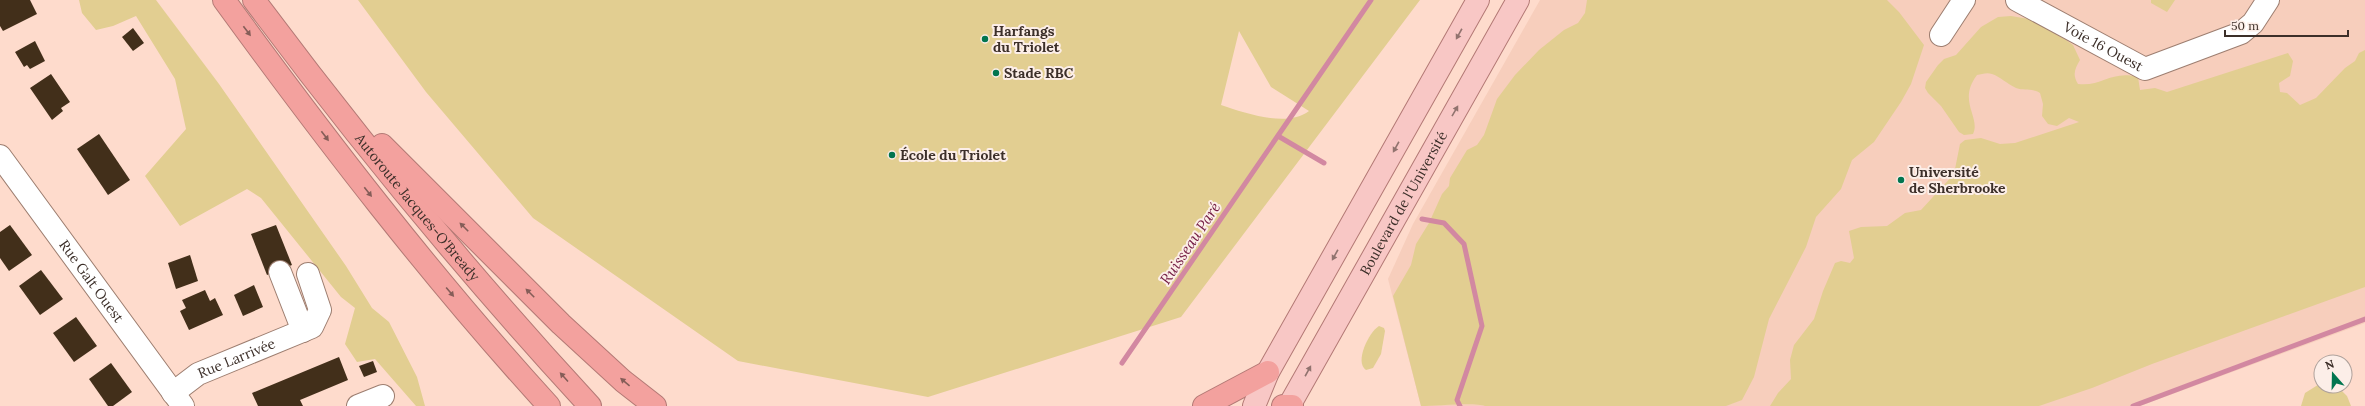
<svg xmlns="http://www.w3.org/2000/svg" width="2365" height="406" viewBox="0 0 2365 406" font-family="Lora,serif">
	<rect width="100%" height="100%" fill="#fedbcc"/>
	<polygon fill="#f7cebc" points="1540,0 2365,0 2365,323 2140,406 1421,406 1388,279 1413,224"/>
	<g fill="#e2ce91" fill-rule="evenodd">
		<polygon points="79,0 156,0 219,84 346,266 372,308 389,322 417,377 425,406 416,406 375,359 357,362 345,344 355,308 341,297 261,198 247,189 180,226 145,176 186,129 175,79 136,16 113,26 96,30 82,13"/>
		<path d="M 358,0 L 1420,0 L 1181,317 L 928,397 L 738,361 L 533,218 L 426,92 ZM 1239,31 L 1271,87 L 1309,111 C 1287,128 1245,113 1221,105 Z"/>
		<path d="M 1587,0 L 1887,0 L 1899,12 L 1924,45 L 1911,84 L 1901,102 L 1874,142 L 1852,160 L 1841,189 L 1816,217 L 1806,247 L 1769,319 L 1754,377 L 1742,400 L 1726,406 L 1485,406 C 1476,402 1435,406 1421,406 L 1393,296 L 1411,265 L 1416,244 L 1429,223 L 1442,194 L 1449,186 L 1450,178 L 1467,150 L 1477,145 L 1484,135 L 1497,99 L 1515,75 L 1539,50 L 1564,30 L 1578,23 L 1585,13 Z"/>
		<polygon points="2151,0 2175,0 2167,12 2151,3"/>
		<path d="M 2011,16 L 2029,19 L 2066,40 L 2073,45 L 2080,60 C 2075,69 2072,74 2078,84 C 2102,87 2111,70 2138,77 L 2140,90 L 2155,88 L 2167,92 L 2288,53 L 2293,61 L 2290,76 L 2279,83 L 2280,92 L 2287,93 L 2300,105 L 2316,98 L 2345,68 L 2355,61 L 2359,53 L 2365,50 L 2365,287 L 2152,364 L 2092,388 L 2039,406 L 1770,406 L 1778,393 L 1791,379 L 1790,360 L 1794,345 L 1814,319 L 1823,291 L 1835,263 L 1841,261 L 1850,263 L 1854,258 L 1849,231 L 1861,227 L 1887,226 L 1905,213 L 1921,210 L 1954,174 L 1960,144 L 1965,140 L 1981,138 L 2000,144 L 2015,143 L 2079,122 L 2069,118 L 2057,126 L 2048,124 L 2042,116 L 2043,104 L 2040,93 C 2032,88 2025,91 2016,88 C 2007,84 2001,77 1992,74 C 1987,72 1982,74 1977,75 C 1957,101 1981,117 1973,134 L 1964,135 L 1959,132 L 1941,106 L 1928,93 L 1925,88 L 1926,82 L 1938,65 L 1944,59 L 1956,55 L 1981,27 L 1998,17 Z"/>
		<path d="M 1379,326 L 1384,328 L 1385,331 L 1381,354 L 1373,368 L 1366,370 C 1354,362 1369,332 1379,326 Z"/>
		<polygon points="2321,383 2321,386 2337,386 2347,396 2351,406 2301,406 2305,393"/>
	</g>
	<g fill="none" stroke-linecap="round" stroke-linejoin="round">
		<g stroke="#d288a1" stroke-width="5">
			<polyline points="1278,136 1324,163"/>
			<polyline points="1422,219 1444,223 1464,244 1482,326 1457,400 1460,406"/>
			<polyline points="1122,363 1371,0"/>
			<polyline points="2133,406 2365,319"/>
		</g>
	</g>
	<g fill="#422f1a">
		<polygon points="0,0 30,0 37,14 3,31 0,26"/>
		<polygon points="133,28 144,43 133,51 122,37"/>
		<polygon points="35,41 45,61 30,69 27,65 24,67 15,52"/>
		<polygon points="51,74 70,102 61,108 63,111 52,120 30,88"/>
		<polygon points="99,134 130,180 108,195 77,149"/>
		<polygon points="10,225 32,255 9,271 0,258 0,232"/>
		<polygon points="276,225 292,265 267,275 251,234"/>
		<polygon points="190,255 198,281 176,289 168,263"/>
		<polygon points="41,270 63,299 40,315 19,286"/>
		<polygon points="254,285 263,307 243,316 234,295"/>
		<polygon points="205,290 210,301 215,298 223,315 189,330 180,311 186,308 182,300"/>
		<polygon points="76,317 97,346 74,362 53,333"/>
		<polygon points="339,357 348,380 300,400 303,406 258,406 252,393"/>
		<polygon points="373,361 377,372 364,377 359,366"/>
		<polygon points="111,363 132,392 113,406 108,406 89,379"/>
	</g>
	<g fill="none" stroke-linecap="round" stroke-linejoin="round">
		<g stroke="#9d7e70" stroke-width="24">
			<g id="minor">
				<path id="s1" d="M 2017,0 L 2145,69 L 2241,33 L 2253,23 L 2268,0"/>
				<polyline points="1941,35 1964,0"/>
				<path id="s2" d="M 0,156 L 183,406"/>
				<polyline points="280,272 303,331"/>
				<path id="s3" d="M 173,393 L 198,374 L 312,327 L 320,310 L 308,274"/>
				<polyline points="358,406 383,396"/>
			</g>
		</g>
		<g stroke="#b37975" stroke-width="24">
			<g id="major">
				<polyline points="1254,406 1268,372 1478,0"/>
				<path id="s4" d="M 1289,406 L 1518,0"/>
			</g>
		</g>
		<g stroke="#b37975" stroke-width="24">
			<g id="highway">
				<path d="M 224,0 C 326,140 432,278 549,406"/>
				<path id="s5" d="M 254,0 C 359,141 471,277 590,406"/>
				<polyline points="382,145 561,324 623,381 655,406"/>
				<polyline points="1204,406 1268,372"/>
				<polyline points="1283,406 1292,406"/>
			</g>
		</g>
		<use href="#minor" stroke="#fff" stroke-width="22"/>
		<use href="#major" stroke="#f8c7c5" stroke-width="22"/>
		<use href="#highway" stroke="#f3a19e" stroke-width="22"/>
	</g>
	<defs><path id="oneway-solid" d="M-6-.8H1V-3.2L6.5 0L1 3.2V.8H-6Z"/></defs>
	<g fill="#855d58">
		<use href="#oneway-solid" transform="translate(247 31) rotate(53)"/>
		<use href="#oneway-solid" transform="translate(325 136) rotate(53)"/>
		<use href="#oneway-solid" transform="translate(368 192) rotate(52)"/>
		<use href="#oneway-solid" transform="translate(464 227) rotate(-135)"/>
		<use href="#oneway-solid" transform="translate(450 292) rotate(50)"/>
		<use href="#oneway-solid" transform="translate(530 293) rotate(-135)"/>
		<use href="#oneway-solid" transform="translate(564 377) rotate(-132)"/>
		<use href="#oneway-solid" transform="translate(625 382) rotate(-140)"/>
	</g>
	<g fill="#91736f">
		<use href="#oneway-solid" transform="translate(1459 34) rotate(119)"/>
		<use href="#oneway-solid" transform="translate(1455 111) rotate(-60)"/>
		<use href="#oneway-solid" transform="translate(1396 147) rotate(119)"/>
		<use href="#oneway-solid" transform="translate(1335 255) rotate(119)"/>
		<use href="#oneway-solid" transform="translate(1308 371) rotate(-61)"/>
	</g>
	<g fill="#01754f" stroke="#fceee8" stroke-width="1.5">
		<circle cx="985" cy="39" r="4"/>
		<circle cx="996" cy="73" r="4"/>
		<circle cx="892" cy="155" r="4"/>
		<circle cx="1901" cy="180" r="4"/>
	</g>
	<g text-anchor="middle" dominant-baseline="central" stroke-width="4" stroke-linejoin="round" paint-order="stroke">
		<g font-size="14" font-weight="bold" fill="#3c2f29" stroke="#fceee8" text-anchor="start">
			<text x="993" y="31">Harfangs<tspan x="993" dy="16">du Triolet</tspan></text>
			<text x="1004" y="73">Stade RBC</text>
			<text x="900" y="155">École du Triolet</text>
			<text x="1909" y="172">Université<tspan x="1909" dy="16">de Sherbrooke</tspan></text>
		</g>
		<g font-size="14" fill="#3c2f29" stroke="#fceee8">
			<text stroke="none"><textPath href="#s1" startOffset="98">Voie 16 Ouest</textPath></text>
			<text stroke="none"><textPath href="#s4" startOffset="233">Boulevard de l'Université</textPath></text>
			<text stroke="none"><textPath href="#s5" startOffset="264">Autoroute Jacques-O'Bready</textPath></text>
			<text stroke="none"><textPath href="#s2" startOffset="155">Rue Galt Ouest</textPath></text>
			<text stroke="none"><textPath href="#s3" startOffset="73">Rue Larrivée</textPath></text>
		</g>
		<g font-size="15" font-style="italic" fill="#731c43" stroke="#fceee8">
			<text transform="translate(1190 243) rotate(-56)">Ruisseau Paré</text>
		</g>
	</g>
	<g transform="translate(2333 374) rotate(340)"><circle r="19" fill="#fceee8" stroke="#afa29c"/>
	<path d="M0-3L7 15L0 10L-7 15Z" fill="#01754f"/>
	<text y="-6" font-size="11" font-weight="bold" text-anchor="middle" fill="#3c2f29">N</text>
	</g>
	<path d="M2225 30v6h123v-6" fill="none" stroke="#3c2f29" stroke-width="2"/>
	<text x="2231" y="30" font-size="12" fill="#3c2f29" stroke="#fceee8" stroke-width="3" paint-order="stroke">50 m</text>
</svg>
